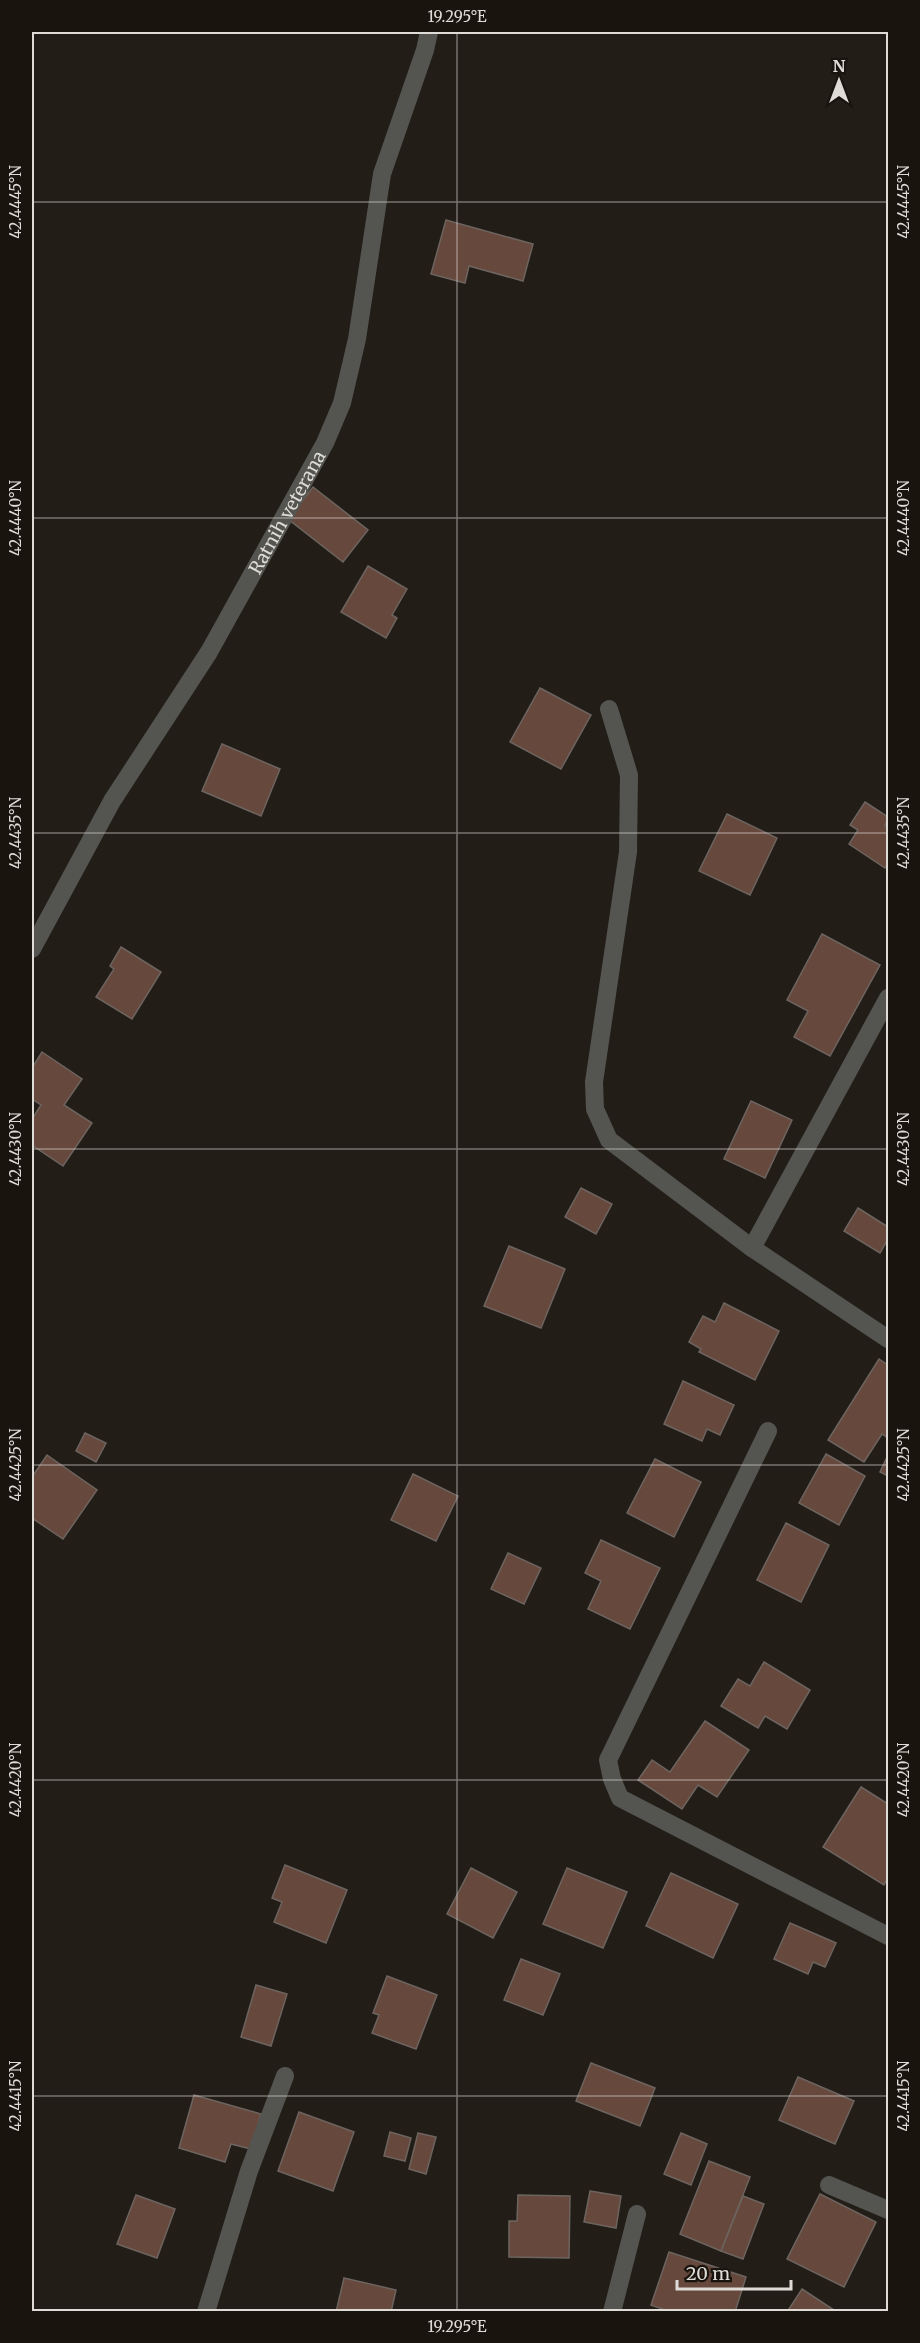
<svg xmlns="http://www.w3.org/2000/svg" width="920" height="2343" viewBox="0 0 920 2343" font-family="Merriweather,serif">
	<rect width="100%" height="100%" fill="#221e17"/>
	<g fill="#66483c" stroke="#6d6460" stroke-width="1.5">
		<polygon points="446,220 533,244 523,281 469,266 465,283 431,274"/>
		<polygon points="313,487 368,530 343,562 288,519"/>
		<polygon points="368,566 407,589 392,615 397,618 386,638 341,612"/>
		<polygon points="540,688 591,715 561,769 510,742"/>
		<polygon points="222,744 280,769 261,816 202,791"/>
		<polygon points="865,802 888,817 885,826 888,828 888,863 885,868 849,844 858,830 850,825"/>
		<polygon points="727,814 777,838 750,895 699,871"/>
		<polygon points="822,934 880,965 830,1056 794,1037 808,1011 787,1000"/>
		<polygon points="121,947 161,972 132,1019 96,997 114,969 110,966"/>
		<polygon points="42,1052 82,1079 64,1105 92,1123 63,1166 32,1145 32,1119 41,1105 32,1099 32,1068"/>
		<polygon points="751,1101 792,1120 765,1178 724,1159"/>
		<polygon points="581,1188 612,1204 596,1234 565,1217"/>
		<polygon points="858,1208 888,1227 888,1239 880,1253 844,1231"/>
		<polygon points="509,1246 565,1269 541,1328 484,1306"/>
		<polygon points="724,1303 779,1331 755,1380 699,1352 701,1349 689,1342 703,1316 715,1322"/>
		<polygon points="879,1359 888,1365 888,1438 882,1434 864,1462 828,1440"/>
		<polygon points="683,1381 734,1405 720,1435 707,1429 702,1441 664,1424"/>
		<polygon points="85,1433 106,1443 96,1462 76,1451"/>
		<polygon points="826,1454 865,1476 839,1525 799,1503"/>
		<polygon points="47,1455 97,1490 63,1539 32,1518 32,1477"/>
		<polygon points="888,1455 888,1476 880,1472"/>
		<polygon points="655,1459 701,1482 674,1537 627,1513"/>
		<polygon points="413,1474 458,1496 436,1541 391,1520"/>
		<polygon points="786,1523 829,1545 801,1602 757,1580"/>
		<polygon points="601,1540 660,1568 630,1629 588,1609 601,1581 585,1573"/>
		<polygon points="508,1553 541,1568 524,1604 491,1589"/>
		<polygon points="764,1662 810,1690 787,1729 765,1716 758,1728 721,1706 738,1679 750,1686"/>
		<polygon points="705,1721 749,1750 717,1797 698,1785 682,1809 638,1780 652,1760 670,1772"/>
		<polygon points="861,1787 888,1804 888,1877 884,1885 823,1847"/>
		<polygon points="285,1865 347,1890 326,1943 274,1922 282,1902 272,1898"/>
		<polygon points="471,1868 517,1892 493,1938 447,1914"/>
		<polygon points="567,1868 627,1892 603,1948 543,1924"/>
		<polygon points="671,1873 738,1904 713,1958 646,1926"/>
		<polygon points="790,1923 836,1943 825,1967 813,1962 808,1974 774,1959"/>
		<polygon points="521,1959 560,1974 543,2015 504,2000"/>
		<polygon points="387,1976 437,1995 416,2049 372,2033 379,2015 373,2013"/>
		<polygon points="256,1985 287,1994 271,2046 241,2037"/>
		<polygon points="591,2063 655,2088 640,2126 576,2101"/>
		<polygon points="798,2077 854,2101 835,2144 779,2120"/>
		<polygon points="194,2095 261,2114 251,2149 231,2144 225,2162 179,2148"/>
		<polygon points="299,2112 354,2132 333,2191 278,2171"/>
		<polygon points="390,2132 411,2138 405,2161 384,2156"/>
		<polygon points="418,2133 436,2137 426,2174 409,2169"/>
		<polygon points="681,2133 707,2144 691,2185 664,2174"/>
		<polygon points="709,2161 750,2177 721,2251 680,2234"/>
		<polygon points="590,2191 621,2196 616,2228 584,2222"/>
		<polygon points="820,2194 876,2222 844,2287 787,2259"/>
		<polygon points="136,2195 175,2209 157,2258 117,2244"/>
		<polygon points="518,2195 570,2196 569,2258 509,2257 509,2221 517,2221"/>
		<polygon points="743,2196 764,2204 743,2259 721,2251"/>
		<polygon points="669,2252 746,2277 735,2312 671,2312 651,2305"/>
		<polygon points="344,2278 396,2290 391,2312 336,2312"/>
		<polygon points="802,2289 837,2312 787,2312"/>
		<rect x="486" y="2310" width="63" height="2"/>
	</g>
	<g fill="none" stroke-linecap="round" stroke-linejoin="round">
		<g stroke="#545450" stroke-width="18">
			<polyline points="609,709 629,775 628,852 594,1082 595,1109 609,1140 752,1248 888,1339"/>
			<path id="s1" d="M 32,949 L 112,801 L 209,652 L 325,443 L 342,403 L 357,339 L 382,174 L 425,50 L 429,32"/>
			<polyline points="752,1248 888,998"/>
			<polyline points="768,1431 608,1760 612,1779 620,1798 888,1936"/>
			<polyline points="829,2185 888,2210"/>
			<polyline points="206,2312 249,2171 285,2076"/>
			<polyline points="612,2312 637,2214"/>
		</g>
	</g>
	<path fill="none" stroke="#dfdcd7" stroke-width="1.5" stroke-opacity="0.45" d="M 457,32 L 457,2312M 32,202 L 888,202M 32,518 L 888,518M 32,833 L 888,833M 32,1149 L 888,1149M 32,1465 L 888,1465M 32,1780 L 888,1780M 32,2096 L 888,2096"/>
	<g text-anchor="middle" dominant-baseline="central" stroke-width="4.5" stroke-linejoin="round" paint-order="stroke">
		<g font-size="18" fill="#dfdcd7" stroke="#19150e">
			<text stroke="none"><textPath href="#s1" startOffset="506">Ratnih veterana</textPath></text>
		</g>
	</g>
	<rect width="920" height="2343" fill="none" stroke="#19150e" stroke-width="66"/>
	<g transform="translate(839 81)" stroke="#19150e" stroke-width="4.5" paint-order="stroke">
	<path d="M0-4.5L10 22L0 15L-10 22Z" fill="#dfdcd7"/>
	<text y="-9" font-size="16" font-weight="bold" text-anchor="middle" fill="#dfdcd7">N</text>
	</g>
	<path d="M677 2280v9h114v-9" fill="none" stroke="#dfdcd7" stroke-width="3"/>
	<text x="686" y="2280" font-size="18" fill="#dfdcd7" stroke="#19150e" stroke-width="4.5" paint-order="stroke">20 m</text>
	<rect x="33" y="33" width="854" height="2277" fill="none" stroke="#dfdcd7" stroke-width="2"/>
	<g font-size="15" text-anchor="middle" fill="#dfdcd7">
		<text x="457" y="22">19.295°E</text>
		<text transform="translate(16 202) rotate(-90)" y="5">42.4445°N</text>
		<text transform="translate(904 202) rotate(-90)" y="5">42.4445°N</text>
		<text transform="translate(16 518) rotate(-90)" y="5">42.4440°N</text>
		<text transform="translate(904 518) rotate(-90)" y="5">42.4440°N</text>
		<text transform="translate(16 833) rotate(-90)" y="5">42.4435°N</text>
		<text transform="translate(904 833) rotate(-90)" y="5">42.4435°N</text>
		<text transform="translate(16 1149) rotate(-90)" y="5">42.4430°N</text>
		<text transform="translate(904 1149) rotate(-90)" y="5">42.4430°N</text>
		<text transform="translate(16 1465) rotate(-90)" y="5">42.4425°N</text>
		<text transform="translate(904 1465) rotate(-90)" y="5">42.4425°N</text>
		<text transform="translate(16 1780) rotate(-90)" y="5">42.4420°N</text>
		<text transform="translate(904 1780) rotate(-90)" y="5">42.4420°N</text>
		<text transform="translate(16 2096) rotate(-90)" y="5">42.4415°N</text>
		<text transform="translate(904 2096) rotate(-90)" y="5">42.4415°N</text>
		<text x="457" y="2332">19.295°E</text>
	</g>
</svg>
